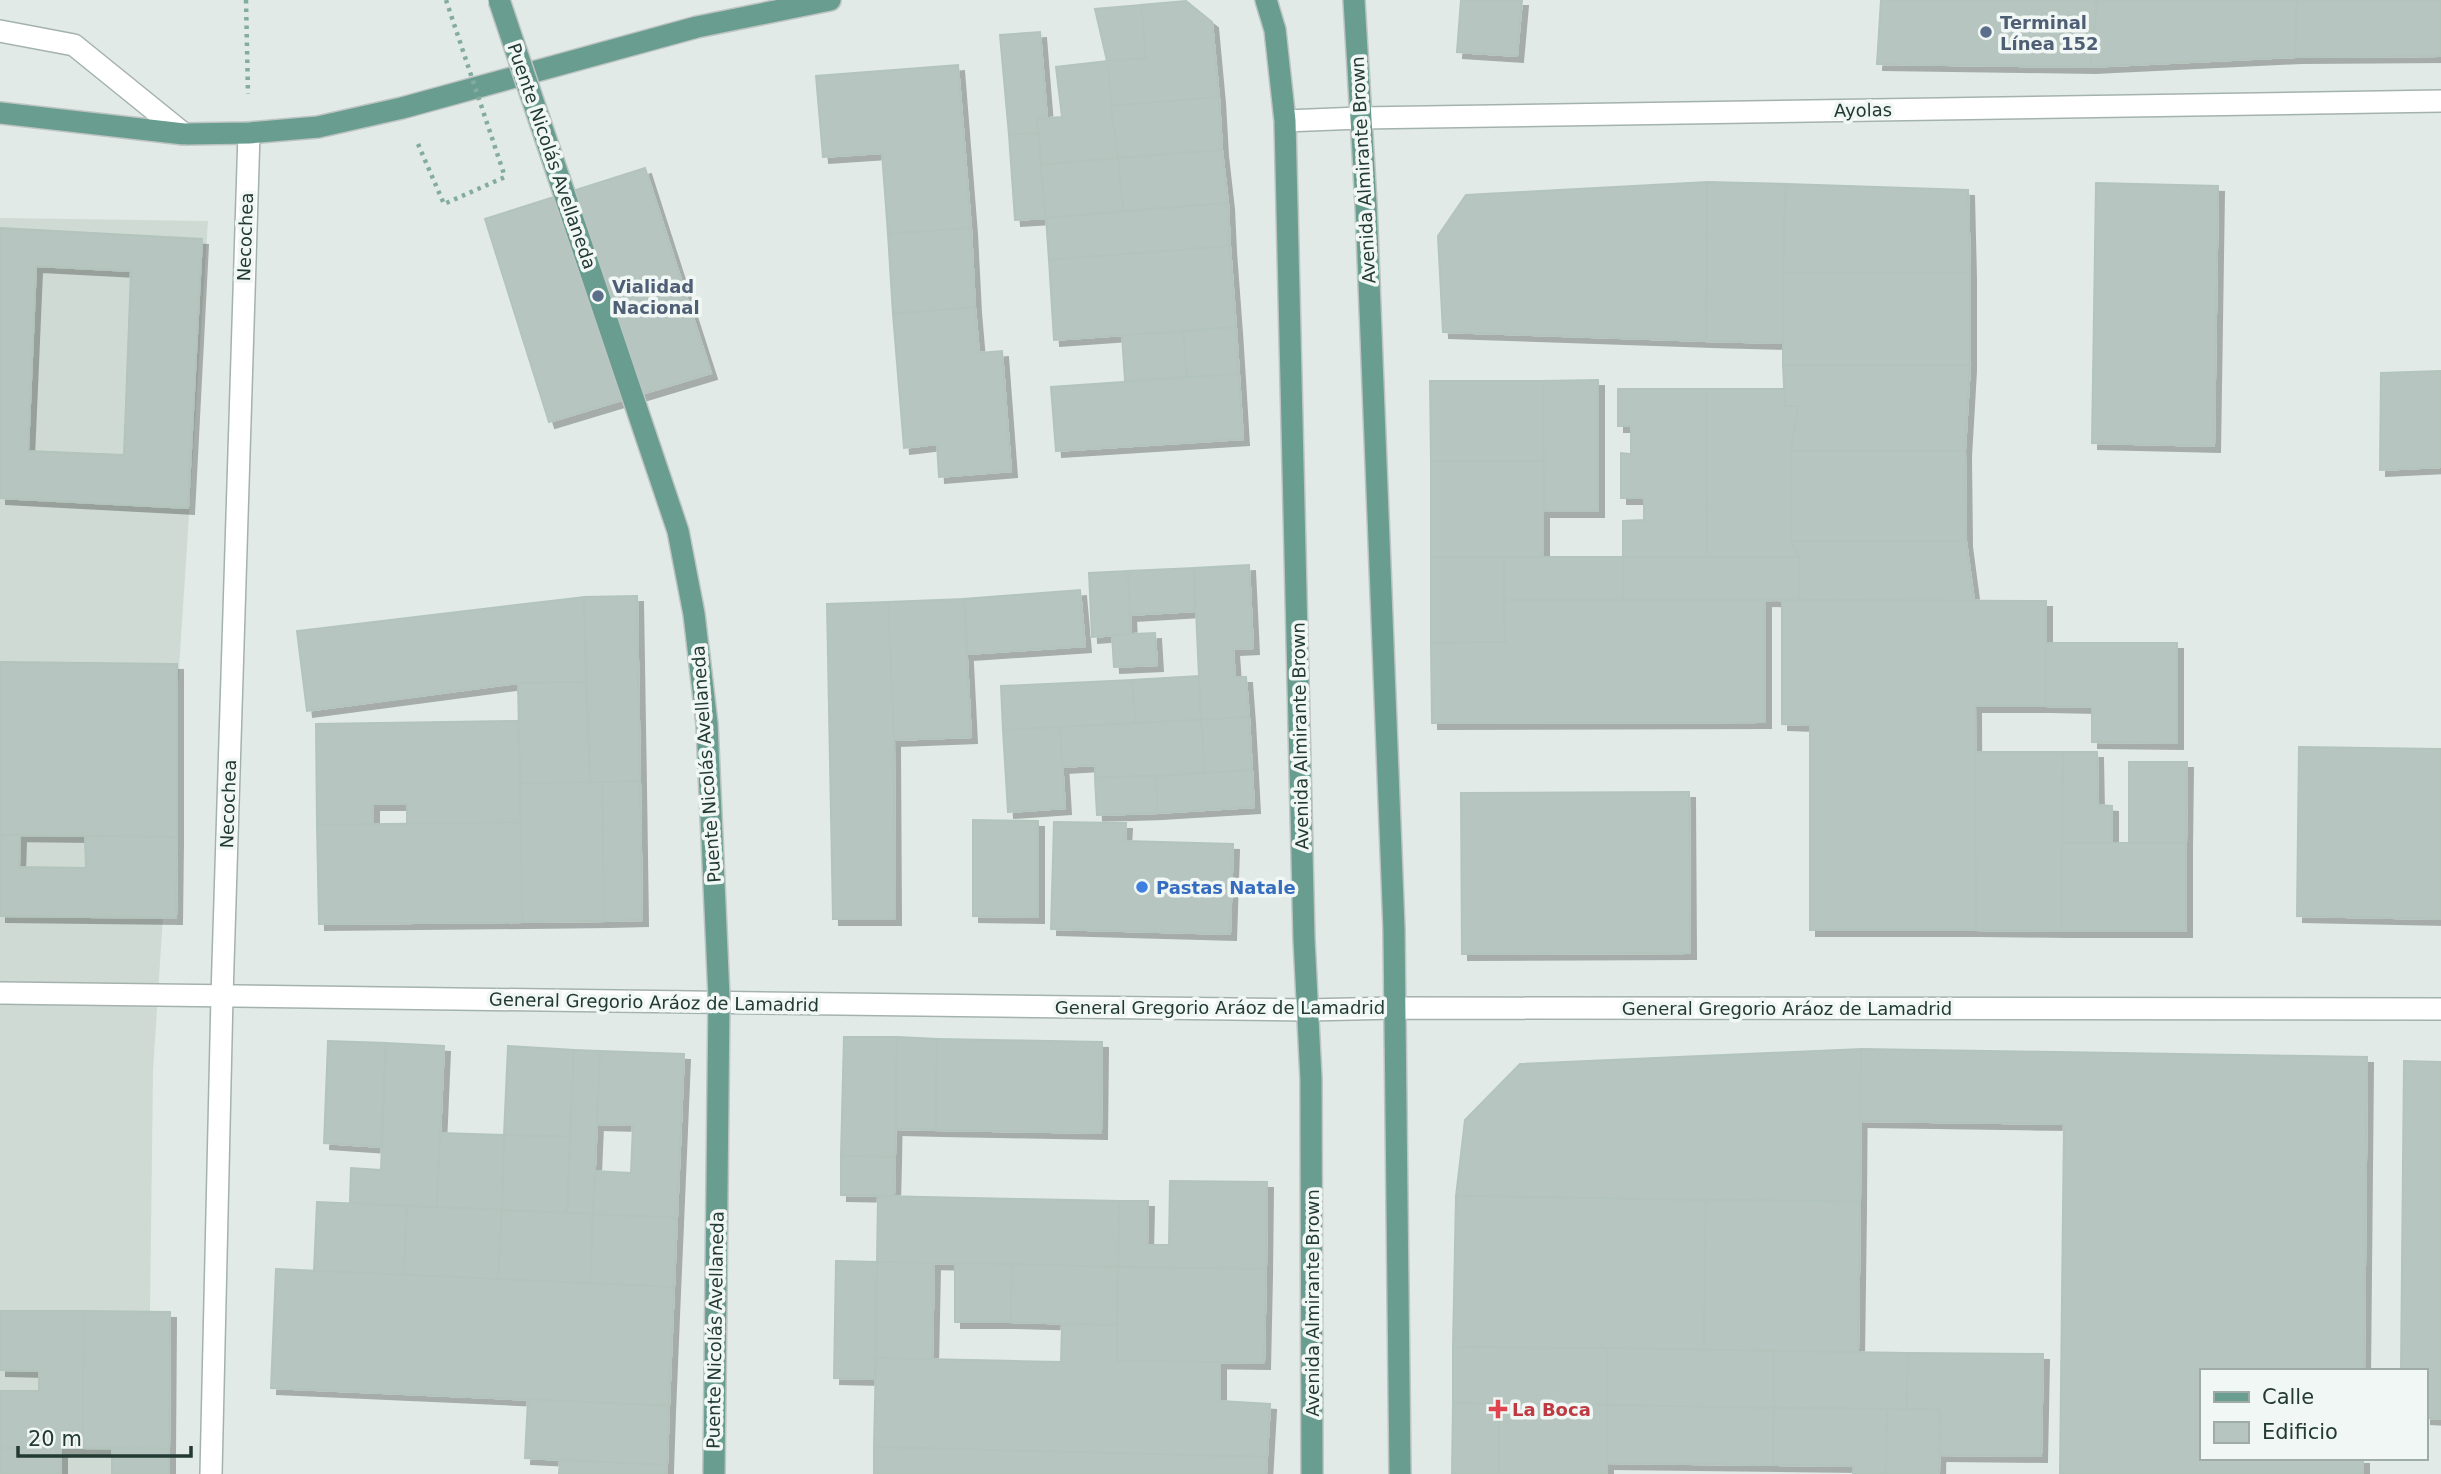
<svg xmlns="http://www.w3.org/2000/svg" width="2441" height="1474" viewBox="0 0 2441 1474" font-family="'DejaVu Sans',sans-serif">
	<defs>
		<filter id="shadow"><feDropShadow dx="6" dy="6" stdDeviation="0" flood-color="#0004"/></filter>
	</defs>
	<rect width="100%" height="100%" fill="#e1eae6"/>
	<polygon fill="#cfdad5" points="0,218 208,221 153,1071 148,1474 0,1474"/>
	<g fill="#b6c5bf" stroke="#b3c4bd" stroke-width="2" fill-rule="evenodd" filter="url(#shadow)">
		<polygon points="1461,0 1522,0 1517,56 1457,52"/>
		<polygon points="1881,0 2097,0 2090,67 1877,64"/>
		<polygon points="2097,0 2297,0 2295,57 2090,67"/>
		<polygon points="2297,0 2441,0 2441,56 2295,57"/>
		<polygon points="1186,1 1212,22 1219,97 1111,106 1107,61 1146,58 1141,5"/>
		<polygon points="1141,5 1146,58 1107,61 1095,9"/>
		<polygon points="1040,32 1047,118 1037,119 1038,133 1009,135 1000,35"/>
		<polygon points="1107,61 1118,158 1041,165 1037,119 1062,117 1056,67"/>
		<polygon points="958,65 971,228 888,234 882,153 823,157 816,76"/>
		<polygon points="1219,97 1222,150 1118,158 1111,106"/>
		<polygon points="1038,133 1046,218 1015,220 1009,135"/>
		<polygon points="1222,150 1228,203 1123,211 1118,158"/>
		<polygon points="1118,158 1123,211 1046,218 1041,165"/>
		<polygon points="645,168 711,373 549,422 485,219"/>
		<polygon points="1707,182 1786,184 1783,273 1784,343 1706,341"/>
		<polygon points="1707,182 1706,341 1443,332 1438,236 1466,195"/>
		<polygon points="2096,183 2218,186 2214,446 2092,443"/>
		<polygon points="1786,184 1968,190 1970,273 1783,273"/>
		<polygon points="1228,203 1230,246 1049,260 1046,218"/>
		<path d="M 0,228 L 202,239 L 188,508 L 0,498 ZM 36,266 L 131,271 L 124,455 L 28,451 Z"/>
		<polygon points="971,228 975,307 893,314 888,234"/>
		<polygon points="1230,246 1236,327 1054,340 1049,260"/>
		<rect x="1783" y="273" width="187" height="92"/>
		<polygon points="975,307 979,353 1002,351 1011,471 939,477 937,444 904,448 893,314"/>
		<polygon points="1236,327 1239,374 1187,377 1183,332"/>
		<polygon points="1183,332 1187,377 1125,381 1122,335"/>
		<polygon points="1783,365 1970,365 1965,451 1791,451 1798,406 1785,406"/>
		<polygon points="2441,371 2441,467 2380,470 2381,373"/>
		<polygon points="1239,374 1243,439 1056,451 1051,387"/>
		<polygon points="1598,380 1598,511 1544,511 1543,381"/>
		<polygon points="1430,381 1543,381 1543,461 1431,461"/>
		<polygon points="1618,389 1706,389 1707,557 1623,557 1623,521 1644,520 1644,498 1621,498 1621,453 1631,454 1631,426 1618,426"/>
		<polygon points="1706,389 1785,389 1785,406 1798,406 1791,451 1791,541 1799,557 1707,557"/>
		<polygon points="1791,451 1965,451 1966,541 1791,541"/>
		<rect x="1431" y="461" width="112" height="96"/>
		<polygon points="1791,541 1966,541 1974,601 1799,600 1799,557"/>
		<polygon points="1431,557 1504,557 1505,642 1431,643"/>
		<polygon points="1504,557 1623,557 1623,601 1504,600"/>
		<polygon points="1623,557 1799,557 1799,600 1623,601"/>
		<polygon points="1249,565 1253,648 1233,649 1235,677 1246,677 1249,717 1201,720 1194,568"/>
		<polygon points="1194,568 1195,611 1130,615 1128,571"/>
		<polygon points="1128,571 1131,634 1092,637 1089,573"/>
		<polygon points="1080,590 1085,646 968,654 964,599"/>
		<polygon points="637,596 640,781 590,783 584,597"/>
		<polygon points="584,597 586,682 518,683 307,711 297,631"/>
		<polygon points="964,599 971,737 894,740 888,602"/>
		<polygon points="1504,600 1765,600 1765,722 1432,723 1431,643 1505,642"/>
		<polygon points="1782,600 2046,601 2046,706 1975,706 1976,930 1810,930 1810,725 1782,724"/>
		<polygon points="888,602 894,740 895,919 833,919 827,604"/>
		<polygon points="1155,633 1157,665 1114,667 1112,635"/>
		<polygon points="2046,643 2177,643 2177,743 2092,742 2092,707 2046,706"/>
		<polygon points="0,662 177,664 177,837 0,835"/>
		<polygon points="1199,676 1201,720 1135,723 1132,680"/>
		<polygon points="1132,680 1135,723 1003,730 1001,686"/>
		<polygon points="586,682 590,783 520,783 518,683"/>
		<polygon points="1249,717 1252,770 1205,773 1201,720"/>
		<polygon points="1201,720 1205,773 1095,778 1095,765 1062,767 1060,727"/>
		<polygon points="518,721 521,822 407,824 407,804 373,804 373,825 317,825 316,724"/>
		<polygon points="1060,727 1065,808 1008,812 1003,730"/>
		<polygon points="2299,747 2441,749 2441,919 2297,916"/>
		<polygon points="1975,752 2063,752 2062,931 1976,930"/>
		<polygon points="2063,752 2097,752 2098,805 2112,806 2112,843 2062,843"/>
		<polygon points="2129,762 2187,762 2186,843 2129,843"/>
		<polygon points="1252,770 1254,807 1157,813 1156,776"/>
		<polygon points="1156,776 1157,813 1097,815 1095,778"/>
		<polygon points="640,781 642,920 604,921 602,782"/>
		<polygon points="602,782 604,921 522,922 520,783"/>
		<polygon points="1689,792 1690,953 1462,954 1461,793"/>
		<polygon points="973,820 1038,821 1038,917 973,916"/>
		<polygon points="521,822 522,922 319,924 317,825"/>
		<polygon points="1054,822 1126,823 1125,841 1233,844 1230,934 1051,929"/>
		<polygon points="0,835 20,835 19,867 86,868 85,836 177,837 176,918 0,916"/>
		<rect x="2062" y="843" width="124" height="88"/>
		<polygon points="844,1037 897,1037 895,1157 841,1156"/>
		<polygon points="897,1037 937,1039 936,1130 896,1129"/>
		<polygon points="937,1039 1102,1042 1101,1133 936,1130"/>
		<polygon points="328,1041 386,1043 381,1147 324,1143"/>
		<polygon points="386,1043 444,1046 437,1207 350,1203 351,1168 381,1170"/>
		<polygon points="508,1046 574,1050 570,1137 504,1135"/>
		<polygon points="1861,1049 1860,1202 1456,1196 1465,1120 1520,1064"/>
		<polygon points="1861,1049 2367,1057 2364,1371 2201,1371 2201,1458 2363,1458 2363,1474 2060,1474 2064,1124 1860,1121"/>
		<polygon points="574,1050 600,1051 593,1214 567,1213"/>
		<polygon points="600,1051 684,1054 677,1218 593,1214 595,1171 631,1173 633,1125 597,1124"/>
		<polygon points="2404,1061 2441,1062 2441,1419 2425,1418 2425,1371 2401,1371"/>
		<polygon points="440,1133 504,1135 502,1210 437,1207"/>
		<polygon points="504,1135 570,1137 567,1213 502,1210"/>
		<polygon points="841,1156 895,1157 894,1196 841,1195"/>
		<polygon points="1170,1181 1267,1182 1266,1269 1118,1267 1119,1201 1148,1201 1147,1245 1169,1245"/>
		<polygon points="878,1196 1119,1201 1118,1267 877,1262"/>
		<polygon points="1456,1196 1706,1200 1704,1350 1453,1347"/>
		<polygon points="1706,1200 1860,1202 1858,1352 1704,1350"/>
		<polygon points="317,1202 407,1206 404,1275 314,1271"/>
		<polygon points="407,1206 502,1210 498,1280 404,1275"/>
		<polygon points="502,1210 593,1214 590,1283 498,1280"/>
		<polygon points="593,1214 677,1218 674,1287 590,1283"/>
		<polygon points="836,1261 877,1262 875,1379 834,1378"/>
		<polygon points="877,1262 934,1263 932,1360 876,1358"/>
		<polygon points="955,1263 1012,1264 1011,1322 955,1322"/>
		<polygon points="1012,1264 1118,1267 1117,1325 1011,1322"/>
		<polygon points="1118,1267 1266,1269 1264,1363 1117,1361"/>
		<polygon points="276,1269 674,1287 669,1406 271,1388"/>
		<polygon points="0,1311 84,1311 83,1448 0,1448 0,1391 39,1391 39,1371 0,1370"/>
		<polygon points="84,1311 170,1312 169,1449 83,1448"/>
		<polygon points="1062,1324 1117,1325 1117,1361 1220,1362 1220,1401 1270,1404 1267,1457 874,1447 876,1358 1061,1362"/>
		<polygon points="1453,1347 1607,1348 1607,1405 1453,1403"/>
		<polygon points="1607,1348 1774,1351 1774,1408 1607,1405"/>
		<polygon points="1774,1351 1908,1353 1907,1409 1774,1408"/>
		<polygon points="1908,1353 2043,1354 2041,1456 1940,1455 1940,1410 1907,1409"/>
		<polygon points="528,1399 669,1406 667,1465 525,1458"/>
		<polygon points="1453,1403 1499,1404 1499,1474 1452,1474"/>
		<polygon points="1499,1404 1607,1405 1607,1474 1499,1474"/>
		<polygon points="1607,1405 1774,1408 1773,1465 1607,1463"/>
		<polygon points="1774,1408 1887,1409 1886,1474 1853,1474 1853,1466 1773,1465"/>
		<polygon points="1887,1409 1940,1410 1939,1474 1886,1474"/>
		<polygon points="874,1447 1267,1457 1266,1474 874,1474"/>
		<rect x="0" y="1448" width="61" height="26"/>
		<polygon points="112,1448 169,1449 169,1474 112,1474"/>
		<polygon points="560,1460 667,1465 667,1474 559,1474"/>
	</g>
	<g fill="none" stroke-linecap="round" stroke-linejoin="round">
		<g stroke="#a4b2ad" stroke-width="24">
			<g id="minor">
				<polyline points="0,31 74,45 184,134"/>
				<polyline points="1285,121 1360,118 2441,101"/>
				<polyline points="0,993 1308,1010 1395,1008 2441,1009"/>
				<polyline points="211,1474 222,996 249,133"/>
			</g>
		</g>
		<g stroke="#bdc4c2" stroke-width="24">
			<g id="major">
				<polyline points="1266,0 1275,30 1285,121 1304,939 1311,1079 1312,1474"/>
				<polyline points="1354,0 1366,204 1394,929 1400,1474"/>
				<polyline points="0,113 184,134 249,133 318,127 402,108 697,27 830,0"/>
			</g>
		</g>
		<g stroke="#83ac9f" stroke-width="4.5" stroke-dasharray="3.5 5" stroke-linecap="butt">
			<polyline points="246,0 248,94"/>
			<polyline points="418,144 444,204 505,177"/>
		</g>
		<use href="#minor" stroke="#fff" stroke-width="21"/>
		<use href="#major" stroke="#689d8f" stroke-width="21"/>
		<g stroke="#bdc4c2" stroke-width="24" stroke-linecap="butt">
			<polyline id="major-bridge" points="499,0 678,531 694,614 707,724 719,997 714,1474"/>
		</g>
		<polyline stroke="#83ac9f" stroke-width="4.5" stroke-dasharray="3.5 5" stroke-linecap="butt" points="446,0 505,177"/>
		<use href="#major-bridge" stroke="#689d8f" stroke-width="21"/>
	</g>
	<g fill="#5c6f8a" stroke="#f1f7f4" stroke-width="2.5">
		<circle cx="1986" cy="32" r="7"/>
		<circle cx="598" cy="296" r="7"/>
	</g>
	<circle fill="#3f7fe0" stroke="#f1f7f4" stroke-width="2.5" cx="1142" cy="887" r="7"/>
	<path fill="#e0444e" stroke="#f1f7f4" stroke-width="2.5" d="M1494.5 1398.5h7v7h7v7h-7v7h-7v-7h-7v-7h7z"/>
	<g text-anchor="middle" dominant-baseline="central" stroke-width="7" stroke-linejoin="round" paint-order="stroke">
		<g font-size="18" font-weight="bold" fill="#4e5e75" stroke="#f1f7f4" text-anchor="start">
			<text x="2000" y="22">Terminal<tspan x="2000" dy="21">Línea 152</tspan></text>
			<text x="612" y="286">Vialidad<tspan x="612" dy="21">Nacional</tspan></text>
		</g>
		<g font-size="18" fill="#223a33" stroke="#f1f7f4">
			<text transform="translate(1863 110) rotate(-1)">Ayolas</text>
			<text transform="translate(552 156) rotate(71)">Puente Nicolás Avellaneda</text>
			<text transform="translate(1363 170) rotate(-93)">Avenida Almirante Brown</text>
			<text transform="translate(245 237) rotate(-88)">Necochea</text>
			<text transform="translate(1300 736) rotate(-91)">Avenida Almirante Brown</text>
			<text transform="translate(706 764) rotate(-94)">Puente Nicolás Avellaneda</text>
			<text transform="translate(228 804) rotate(-88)">Necochea</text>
			<text transform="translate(654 1002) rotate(1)">General Gregorio Aráoz de Lamadrid</text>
			<text x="1220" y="1007">General Gregorio Aráoz de Lamadrid</text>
			<text x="1787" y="1008">General Gregorio Aráoz de Lamadrid</text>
			<text transform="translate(1312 1303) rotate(-90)">Avenida Almirante Brown</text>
			<text transform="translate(715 1330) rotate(-89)">Puente Nicolás Avellaneda</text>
		</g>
		<g font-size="18" font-weight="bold" fill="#366cbe" stroke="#f1f7f4" text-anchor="start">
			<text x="1156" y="887">Pastas Natale</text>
		</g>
		<g font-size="18" font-weight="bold" fill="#be3a42" stroke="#f1f7f4" text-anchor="start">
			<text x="1512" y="1409">La Boca</text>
		</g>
	</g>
	<rect x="2200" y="1369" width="228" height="91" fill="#f1f7f4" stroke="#9eaba7" stroke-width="2"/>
	<rect x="2214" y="1392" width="35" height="10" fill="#689d8f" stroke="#9eaba7" stroke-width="2"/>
	<text x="2262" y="1404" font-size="21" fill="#223a33">Calle</text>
	<rect x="2214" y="1422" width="35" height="21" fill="#b6c5bf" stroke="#9eaba7" stroke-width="2"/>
	<text x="2262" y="1439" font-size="21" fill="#223a33">Edificio</text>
	<path d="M18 1446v10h173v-10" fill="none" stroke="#223a33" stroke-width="3.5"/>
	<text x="28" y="1446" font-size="21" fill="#223a33" stroke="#f1f7f4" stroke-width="5" paint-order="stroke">20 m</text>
</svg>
